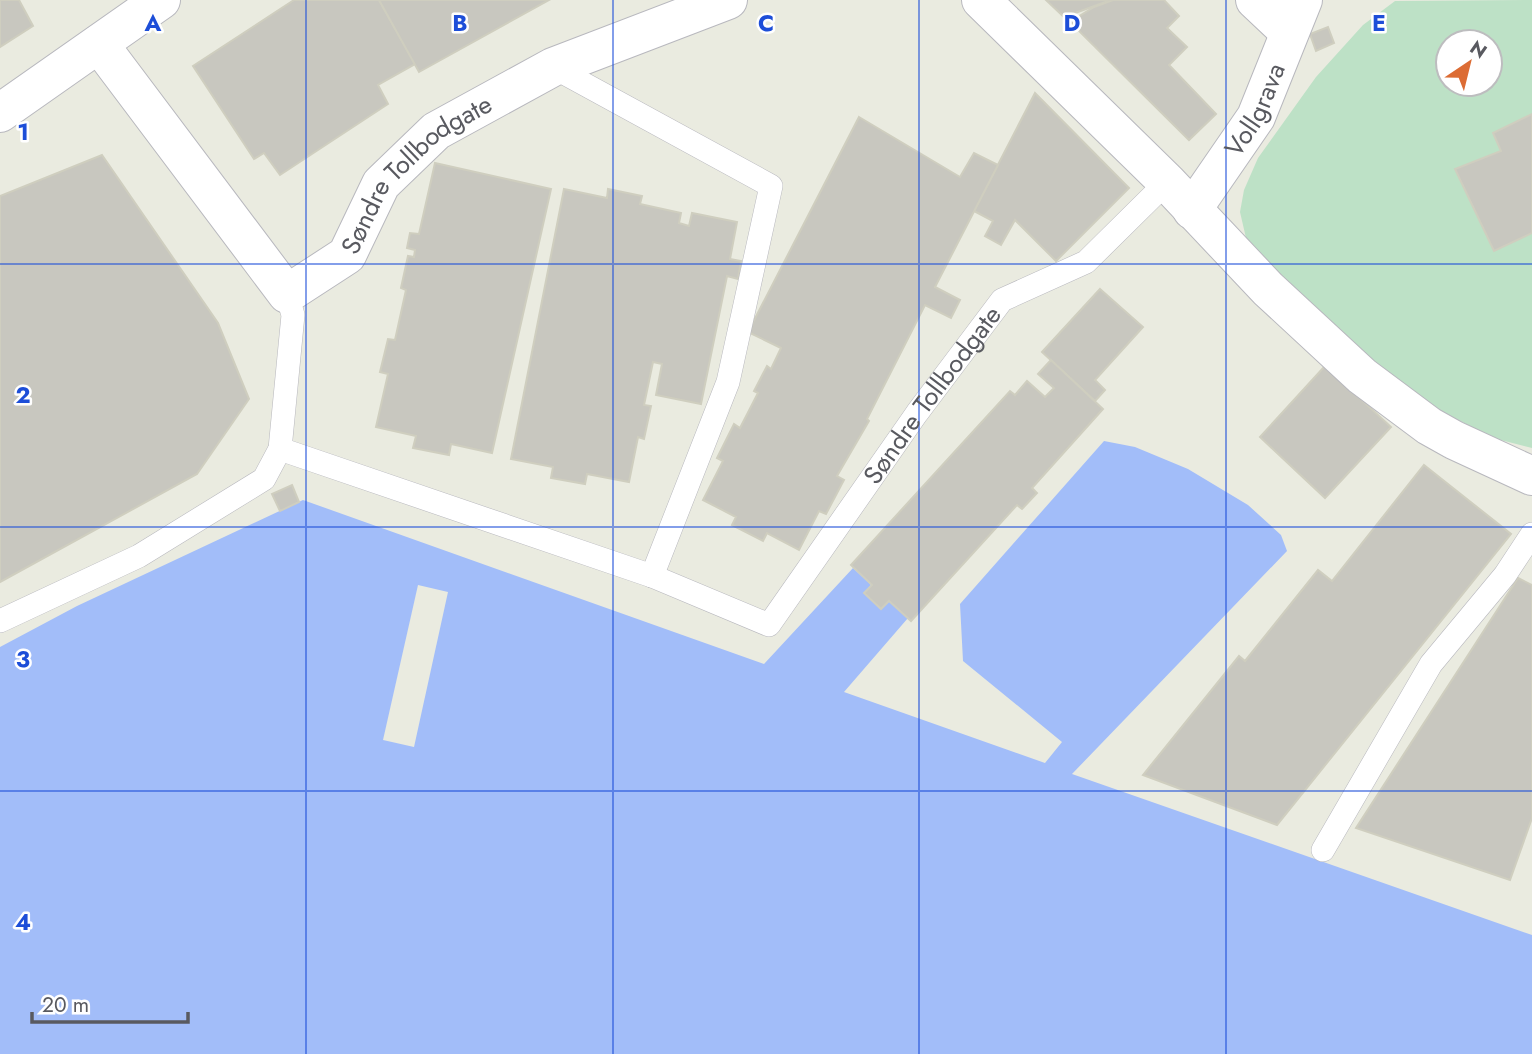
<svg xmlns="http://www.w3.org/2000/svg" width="1532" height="1054" viewBox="0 0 1532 1054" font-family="Jost,sans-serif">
	<rect width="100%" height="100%" fill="#eaebe0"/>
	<path fill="#bde1c6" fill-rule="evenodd" d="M 1532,0 L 1532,448 L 1493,438 L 1422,401 L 1334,332 L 1257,254 L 1246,238 L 1240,212 L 1244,190 L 1258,158 L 1316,77 L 1363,25 L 1395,1 ZM 1448,42 L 1490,42 L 1490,84 L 1448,84 Z"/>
	<polygon fill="#a2bdf9" points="1104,441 1135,447 1188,469 1248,505 1281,535 1287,551 1072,774 1532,935 1532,1054 0,1054 0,647 77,606 303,500 764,664 853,568 871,585 865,592 881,608 888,600 908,618 844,692 1045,763 1062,742 963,661 960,604"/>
	<polygon fill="#eaebe0" points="418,585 448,592 414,747 383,740"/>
	<g fill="#c8c7bf" stroke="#cfcebf" stroke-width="2">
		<polygon points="0,0 19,0 33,26 0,47"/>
		<polygon points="294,0 379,0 415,64 378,85 388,104 280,175 264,153 254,159 193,66"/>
		<polygon points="379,0 549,0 419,72"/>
		<polygon points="1046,0 1111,0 1064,17"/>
		<polygon points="1113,0 1164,0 1179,16 1167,28 1187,47 1169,65 1216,114 1189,140 1070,22 1094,7"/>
		<polygon points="1328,27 1334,43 1316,51 1310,34"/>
		<polygon points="1035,93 1129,188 1056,261 1015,220 1001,245 985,236 993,221 974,211"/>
		<polygon points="1532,114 1532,233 1494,251 1455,169 1501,151 1493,133"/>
		<polygon points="859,117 960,177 974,153 998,165 935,287 960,300 951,318 925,305 867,419 869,421 837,476 844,480 826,514 819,511 799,550 767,533 763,541 732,525 736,517 703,500 723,461 717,458 734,424 740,428 758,393 754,391 767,366 771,369 781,348 748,332"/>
		<polygon points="102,155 218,323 249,399 197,474 0,582 0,196"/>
		<polygon points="435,163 551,189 492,453 451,444 449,455 413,448 416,436 376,427 388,374 380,372 388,339 395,340 406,290 401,288 408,256 414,257 415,250 407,248 410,233 419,234"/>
		<polygon points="564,189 607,198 608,189 642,196 640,204 681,213 679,223 689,226 692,213 737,222 730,259 741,261 738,279 727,276 701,404 656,395 662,364 653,362 644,405 651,406 644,439 638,437 629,482 587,474 585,484 551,478 553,467 511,459"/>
		<polygon points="1100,289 1143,327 1095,380 1105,390 1095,401 1042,352"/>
		<polygon points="1051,360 1103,409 1032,488 1037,493 1022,509 1017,505 911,621 889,601 881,609 864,593 872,585 851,565 1010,391 1015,395 1027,381 1045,397 1054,388 1038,374"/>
		<polygon points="1325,366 1391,427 1325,498 1260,437"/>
		<polygon points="1424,465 1511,534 1277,825 1143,775 1239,656 1245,661 1318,570 1332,581"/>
		<polygon points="292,485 299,502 280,511 272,494"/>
		<polygon points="1518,578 1532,585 1532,818 1510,880 1356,828"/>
	</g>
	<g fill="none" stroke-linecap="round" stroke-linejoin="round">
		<g stroke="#b8b8be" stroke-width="24">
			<g id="service">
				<polyline points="553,67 771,186 728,382 652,576"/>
				<path id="s1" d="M 280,449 L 652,576 L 769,625 L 917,413 L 1002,300 L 1086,262 L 1167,182"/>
				<polyline points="0,621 139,556 264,479 280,449 293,315 287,294"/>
				<polyline points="1323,850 1431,664 1505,575 1532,534"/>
			</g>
		</g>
		<g stroke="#b8b8be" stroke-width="40">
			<g id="minor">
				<polyline points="981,0 1167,182 1268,289 1362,376 1429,426 1454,440 1532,476"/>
				<polyline points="1255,0 1289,32"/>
				<path id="s2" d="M 99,44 L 287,294 L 347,255 L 381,184 L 436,131 L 553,67 L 728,0"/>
				<polyline points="0,113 161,0"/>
				<path id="s3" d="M 1192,210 L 1256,117 L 1303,0"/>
			</g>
		</g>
		<use href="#service" stroke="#fff" stroke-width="23"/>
		<use href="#minor" stroke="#fff" stroke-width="38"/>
	</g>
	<path fill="none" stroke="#1d4ed8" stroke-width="2" stroke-opacity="0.55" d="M 306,0 L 306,1054M 613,0 L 613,1054M 919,0 L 919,1054M 1226,0 L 1226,1054M 0,264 L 1532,264M 0,527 L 1532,527M 0,791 L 1532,791"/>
	<g text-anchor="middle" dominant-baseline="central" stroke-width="5" stroke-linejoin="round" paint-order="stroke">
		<g font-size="26" fill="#595a60" stroke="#fff">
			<text stroke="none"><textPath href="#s3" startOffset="119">Vollgrava</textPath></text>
			<text stroke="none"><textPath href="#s2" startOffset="494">Søndre Tollbodgate</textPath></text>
			<text stroke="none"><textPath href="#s1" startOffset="802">Søndre Tollbodgate</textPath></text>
		</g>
	</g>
	<g font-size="23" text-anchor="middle" font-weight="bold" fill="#1d4ed8" stroke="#fff" stroke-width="5" stroke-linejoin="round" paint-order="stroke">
		<text x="153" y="31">A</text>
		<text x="460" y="31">B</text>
		<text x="766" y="31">C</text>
		<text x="1072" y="31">D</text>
		<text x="1379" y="31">E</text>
		<text x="23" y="140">1</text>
		<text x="23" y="403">2</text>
		<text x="23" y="667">3</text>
		<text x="23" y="930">4</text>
	</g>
	<g transform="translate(1469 63) rotate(35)"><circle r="33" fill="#ffffff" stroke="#bdbdbf" stroke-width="2"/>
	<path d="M0-5L12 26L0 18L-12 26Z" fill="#dc6c34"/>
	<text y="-10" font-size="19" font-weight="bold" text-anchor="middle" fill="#595a60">N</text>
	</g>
	<path d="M32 1012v10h156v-10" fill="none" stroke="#595a60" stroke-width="3.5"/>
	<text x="42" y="1012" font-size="21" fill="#595a60" stroke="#ffffff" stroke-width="5" paint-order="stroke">20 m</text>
</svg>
